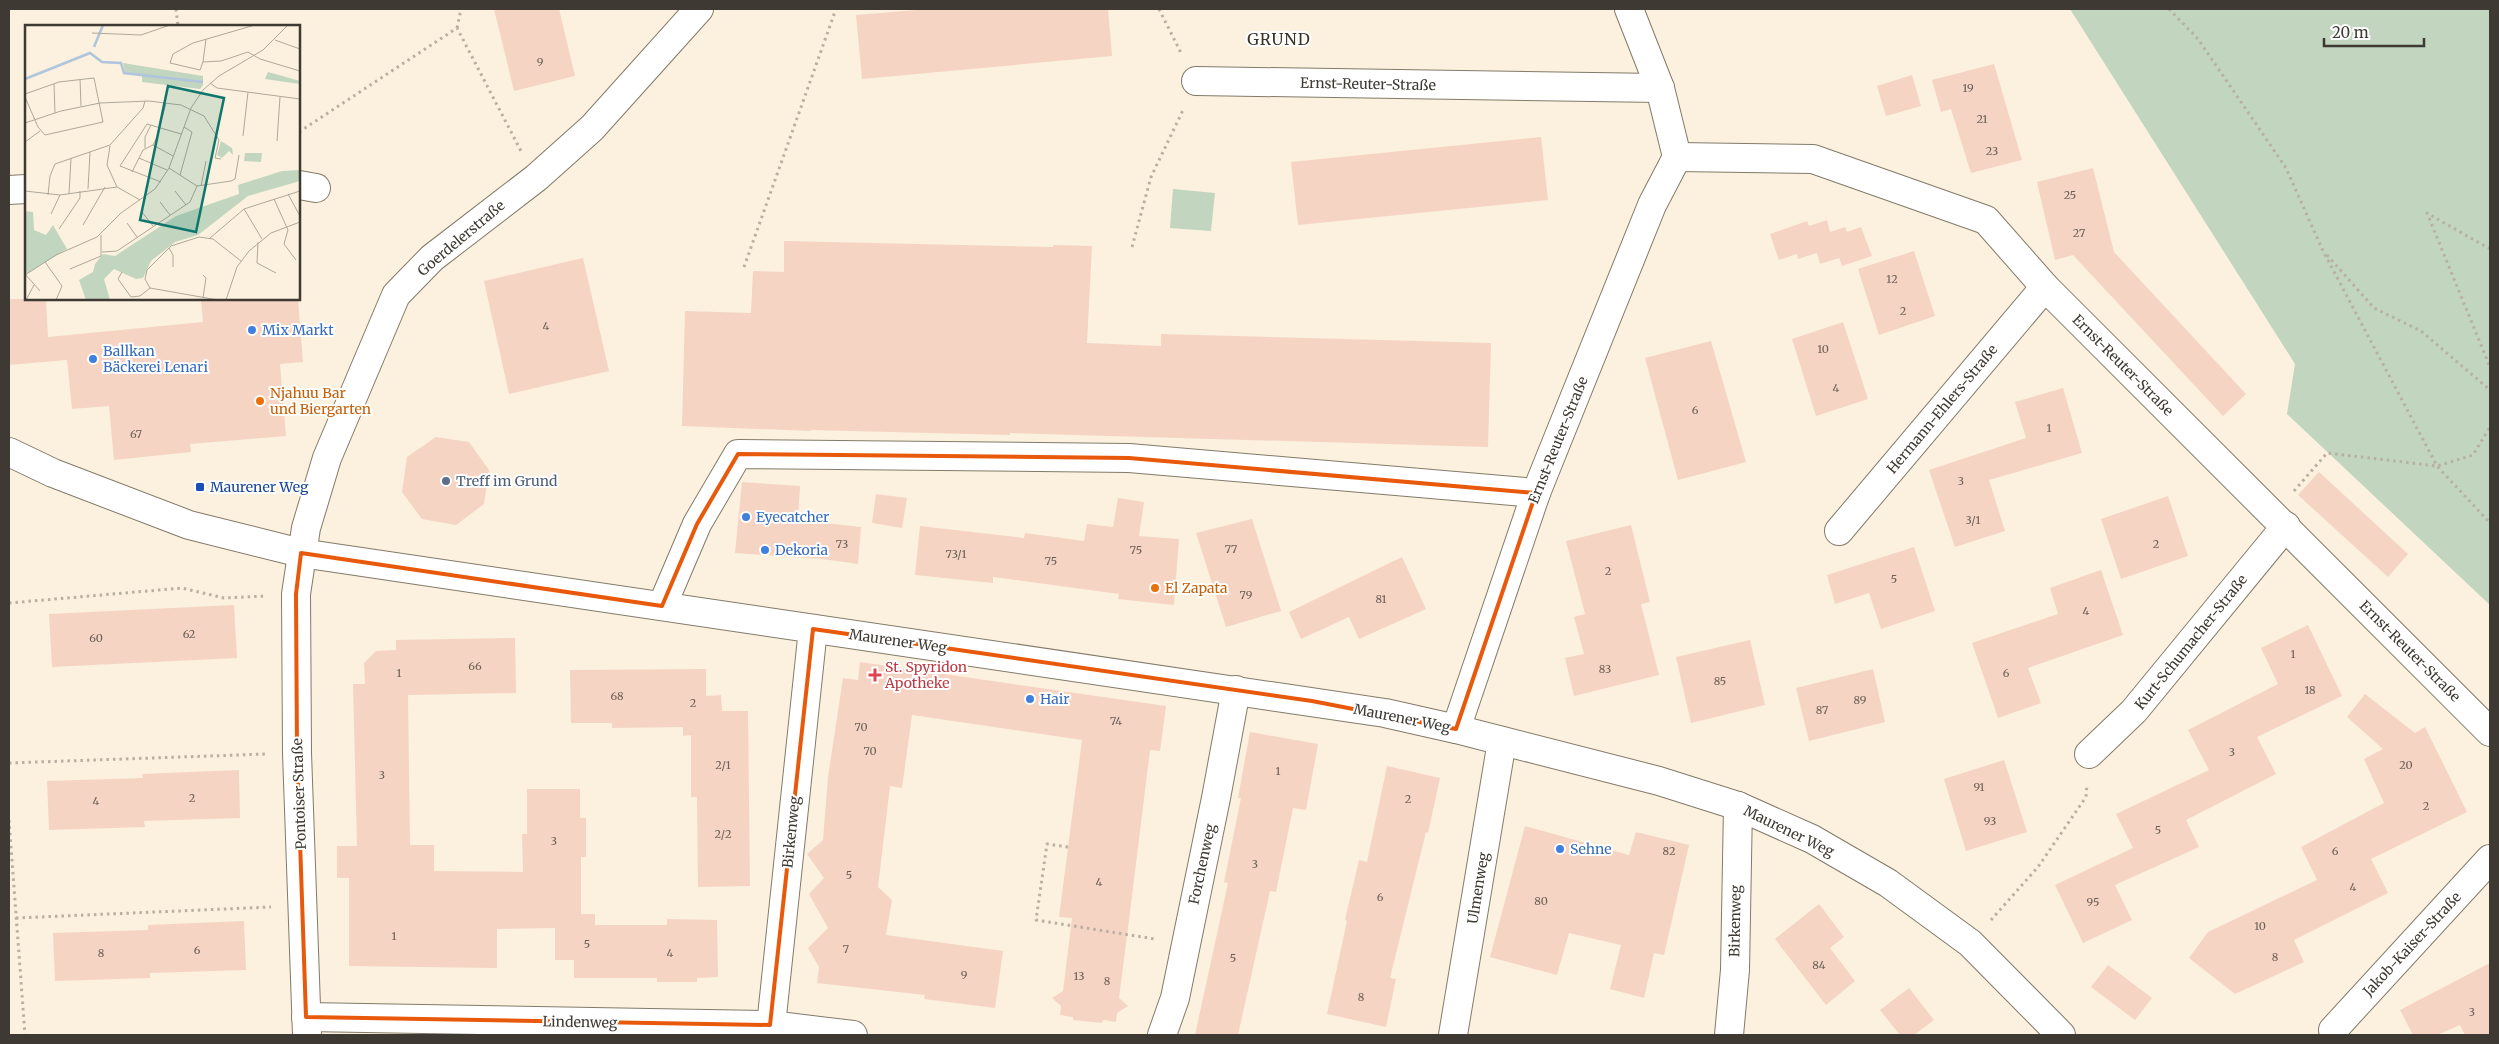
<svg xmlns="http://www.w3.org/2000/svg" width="2499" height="1044" viewBox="0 0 2499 1044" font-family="Merriweather,serif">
	<rect width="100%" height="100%" fill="#fbf1de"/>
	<g fill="#c1d5bf">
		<polygon points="2070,9 2490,9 2490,605 2287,414 2295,364"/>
		<polygon points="1173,189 1215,193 1211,231 1170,228"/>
	</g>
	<g fill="#f5d4c4">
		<polygon points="494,9 559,9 575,76 514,91"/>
		<polygon points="929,9 1108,9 1112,56 862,79 856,15"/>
		<polygon points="1994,64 2022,160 1971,173 1951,109 1941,112 1932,80"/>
		<polygon points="1912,75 1921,106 1886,116 1877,86"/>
		<polygon points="1541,137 1548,200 1298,225 1291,162"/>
		<polygon points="2093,168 2114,252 2246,394 2223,416 2073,255 2055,260 2037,182"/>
		<polygon points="1827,220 1830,232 1845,227 1847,232 1861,227 1872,256 1842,266 1839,258 1820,264 1817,253 1798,259 1797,254 1779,260 1770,234 1807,221 1809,226"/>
		<polygon points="784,241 1053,247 1053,245 1092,246 1087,343 1161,346 1161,334 1491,343 1488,447 1010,433 1010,435 811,430 811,431 682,426 685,311 751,313 753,271 784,272"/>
		<polygon points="1914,251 1935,316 1879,335 1858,269"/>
		<polygon points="583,258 609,371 509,394 484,281"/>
		<polygon points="9,299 46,299 48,337 203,322 201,299 298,299 303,362 280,364 286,436 190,444 191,452 114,460 109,406 72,409 67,360 9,365"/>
		<polygon points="1843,322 1868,399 1816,416 1792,339"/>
		<polygon points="1711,341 1746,462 1678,480 1645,358"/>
		<polygon points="2063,388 2082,453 1989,480 2005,531 1955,547 1929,470 2026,438 2015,402"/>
		<polygon points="436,437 469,442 489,470 484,504 456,525 422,519 402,492 407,457"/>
		<polygon points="2319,472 2408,554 2388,577 2298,495"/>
		<polygon points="742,482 800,486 798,520 861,527 858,564 822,559 735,553"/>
		<polygon points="876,494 907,498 902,528 872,523"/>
		<polygon points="2168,496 2188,556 2121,579 2101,519"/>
		<polygon points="1118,498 1144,502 1139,536 1179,539 1174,605 1118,599 1119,594 993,577 993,583 915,575 920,526 1024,538 1025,533 1084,541 1087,524 1113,527"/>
		<polygon points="1252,519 1281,611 1226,627 1196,533"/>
		<polygon points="1631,525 1650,602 1641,604 1659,675 1574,696 1565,658 1584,654 1574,617 1585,614 1566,541"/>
		<polygon points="1914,547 1935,611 1881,629 1869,593 1835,604 1827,575"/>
		<polygon points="1402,557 1426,609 1359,639 1349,617 1301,639 1289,612"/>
		<polygon points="2101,570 2123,635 2028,668 2041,703 1998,718 1972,643 2058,614 2050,588"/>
		<polygon points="234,605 237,658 52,667 49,614"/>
		<polygon points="2308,625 2342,696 2257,737 2276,774 2186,820 2199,847 2115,885 2132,920 2083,943 2055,885 2133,848 2116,814 2209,770 2188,730 2278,684 2261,648"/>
		<polygon points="515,638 516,693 408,695 410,845 434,845 434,871 523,872 522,834 527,834 527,789 580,789 580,818 586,818 586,857 581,857 581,914 595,914 595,925 667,925 667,919 717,920 718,977 697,978 697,982 657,982 657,978 574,978 574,960 555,960 555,928 497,929 497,968 349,966 349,878 337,878 337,846 357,846 353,684 365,684 364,663 376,651 396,650 396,640"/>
		<polygon points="1750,640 1765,705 1691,723 1676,657"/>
		<polygon points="860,662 1166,706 1160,751 1150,750 1128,928 1119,998 1128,1006 1117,1013 1116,1022 1103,1020 1102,1023 1073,1020 1073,1017 1060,1015 1061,1006 1052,998 1063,991 1072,918 1059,917 1082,740 912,715 902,788 890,786 878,887 892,900 886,935 1003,951 995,1008 924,999 925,995 817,983 819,967 808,948 828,928 809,894 824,878 807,854 823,840 828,777 843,678 858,680"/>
		<polygon points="706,669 706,696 721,695 722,711 748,711 750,886 698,887 697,797 691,797 691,735 683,736 683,727 612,728 612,723 571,723 570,670"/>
		<polygon points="1873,669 1885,722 1809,741 1796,688"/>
		<polygon points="2365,694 2415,733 2425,727 2467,812 2371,859 2388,893 2294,940 2304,962 2235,994 2189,958 2208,932 2317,880 2301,847 2384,803 2364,759 2383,749 2347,717"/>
		<polygon points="1250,732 1318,744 1306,810 1293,808 1276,892 1270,891 1238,1035 1195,1035 1228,883 1224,882 1241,798 1238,798"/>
		<polygon points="2004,760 2027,832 1966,851 1944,779"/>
		<polygon points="1387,766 1440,778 1428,833 1426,832 1390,978 1396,979 1386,1027 1327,1014 1347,921 1345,920 1359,860 1367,862"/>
		<polygon points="239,770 240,818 144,821 145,827 49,830 47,781 143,778 142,774"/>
		<polygon points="1525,826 1629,855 1636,832 1689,845 1664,955 1654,953 1644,998 1610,989 1621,945 1569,933 1557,975 1490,957"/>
		<polygon points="1819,904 1844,937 1830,948 1855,981 1826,1005 1775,939"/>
		<polygon points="244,921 246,970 150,973 150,978 55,981 53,933 148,930 148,925"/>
		<polygon points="2490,963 2490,1035 2465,1035 2460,1025 2437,1035 2413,1035 2400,1010"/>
		<polygon points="2108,965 2152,998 2135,1020 2091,987"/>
		<polygon points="1909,988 1934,1020 1914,1035 1900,1035 1880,1010"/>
	</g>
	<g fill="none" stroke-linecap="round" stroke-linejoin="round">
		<g stroke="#837a69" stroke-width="30">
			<g id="minor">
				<polyline points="1196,81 1660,88"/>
				<polyline points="1677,157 1813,159 1986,220 2045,287 2490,732"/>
				<polyline points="299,185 316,188"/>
				<polyline points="9,190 26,189"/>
				<polyline points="9,452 53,473 189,525 301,553 1385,713 1456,729 1659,781 1738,806 1812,839 1888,883 1970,943 2061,1035"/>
				<polyline points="1839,531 2045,287"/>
				<polyline points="662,606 697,524 738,454 1129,458 1536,493"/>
				<polyline points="1456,729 1536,493 1652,205 1677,157 1660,88 1629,9"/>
				<polyline points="2089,754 2134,711 2286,526"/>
				<polyline points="306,1017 770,1025 853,1035"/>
				<polyline points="2333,1030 2490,859"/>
				<polyline points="307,1035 297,753 296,594 306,528 327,458 396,295 432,258 536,178 592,128 699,9"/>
				<polyline points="770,1035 813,629"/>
				<polyline points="1162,1035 1175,998 1216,798 1236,690"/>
				<polyline points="1453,1035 1502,741"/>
				<polyline points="1729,1035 1735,970 1738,806"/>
			</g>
		</g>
		<g stroke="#b8b0a1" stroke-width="3" stroke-dasharray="2.5 4" stroke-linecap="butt">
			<polyline points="176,9 178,26"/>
			<polyline points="1159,9 1182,55"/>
			<polyline points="2169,9 2198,39 2286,168 2323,251 2437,466 2490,523"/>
			<polyline points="457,28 461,9"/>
			<polyline points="299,132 457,28 521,151"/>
			<polyline points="1132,247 1151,177 1184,108"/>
			<polyline points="2490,249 2427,213 2490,367"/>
			<polyline points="2327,255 2374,308 2421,331 2490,390"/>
			<polyline points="744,267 836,9"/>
			<polyline points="2294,491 2327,453 2437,466 2473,455 2490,427"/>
			<polyline points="9,603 182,588 224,598 266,596"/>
			<polyline points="9,763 266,754"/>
			<polyline points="9,820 25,1035"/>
			<polyline points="1068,847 1047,844 1036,920 1155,939"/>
			<polyline points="16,918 271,907"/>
			<polyline points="1991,920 2038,867 2086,797 2087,784"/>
		</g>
		<use href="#minor" stroke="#fff" stroke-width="28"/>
	</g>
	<path fill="none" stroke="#e8590c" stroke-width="4" stroke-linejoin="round" d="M 738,454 L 1129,458 L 1536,493 L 1456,729 L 1312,701 L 813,629 L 770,1025 L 306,1017 L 297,753 L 296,594 L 301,553 L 662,606 L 697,524 Z"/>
	<g fill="#3f7fe0" stroke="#fff" stroke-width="2">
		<circle cx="252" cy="330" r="5"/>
		<circle cx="93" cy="359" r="5"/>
		<circle cx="746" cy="517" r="5"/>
		<circle cx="765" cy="550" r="5"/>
		<circle cx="1030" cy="699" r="5"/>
		<circle cx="1560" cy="849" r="5"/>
	</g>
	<g fill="#e8710a" stroke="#fff" stroke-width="2">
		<circle cx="260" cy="401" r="5"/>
		<circle cx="1155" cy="588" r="5"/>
	</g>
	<circle fill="#5c6f8a" stroke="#fff" stroke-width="2" cx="446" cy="481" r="5"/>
	<rect fill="#1a4fb4" stroke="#fff" stroke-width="2" x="195" y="482" width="10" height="10" rx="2.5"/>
	<path fill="#e0444e" stroke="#fff" stroke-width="2" d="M872.5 667.5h5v5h5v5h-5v5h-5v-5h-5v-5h5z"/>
	<g text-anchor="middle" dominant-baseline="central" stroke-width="4" stroke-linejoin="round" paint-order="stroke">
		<g font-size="11" fill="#6c6057">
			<text x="540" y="62">9</text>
			<text x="1968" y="88">19</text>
			<text x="1982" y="119">21</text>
			<text x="1992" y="151">23</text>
			<text x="2070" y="195">25</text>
			<text x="2079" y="233">27</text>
			<text x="1892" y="279">12</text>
			<text x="1903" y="311">2</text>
			<text x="546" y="326">4</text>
			<text x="1823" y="349">10</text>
			<text x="1836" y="388">4</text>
			<text x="1695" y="410">6</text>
			<text x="2049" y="428">1</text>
			<text x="136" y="434">67</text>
			<text x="1961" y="481">3</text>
			<text x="1973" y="520">3/1</text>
			<text x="842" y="544">73</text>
			<text x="2156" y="544">2</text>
			<text x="1231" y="549">77</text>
			<text x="1136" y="550">75</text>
			<text x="956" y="554">73/1</text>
			<text x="1051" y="561">75</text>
			<text x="1608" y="571">2</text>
			<text x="1894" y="579">5</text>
			<text x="1246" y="595">79</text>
			<text x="1381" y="599">81</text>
			<text x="2086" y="611">4</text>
			<text x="189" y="634">62</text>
			<text x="96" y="638">60</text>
			<text x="2293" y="654">1</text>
			<text x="475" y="666">66</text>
			<text x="1605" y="669">83</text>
			<text x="399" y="673">1</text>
			<text x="2006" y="673">6</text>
			<text x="1720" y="681">85</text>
			<text x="2310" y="690">18</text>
			<text x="617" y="696">68</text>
			<text x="1860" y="700">89</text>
			<text x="693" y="703">2</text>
			<text x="1822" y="710">87</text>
			<text x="1116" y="721">74</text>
			<text x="861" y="727">70</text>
			<text x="870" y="751">70</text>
			<text x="2232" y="752">3</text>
			<text x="723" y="765">2/1</text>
			<text x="2406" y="765">20</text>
			<text x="1278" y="771">1</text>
			<text x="382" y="775">3</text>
			<text x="1979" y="787">91</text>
			<text x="192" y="798">2</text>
			<text x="1408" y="799">2</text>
			<text x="96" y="801">4</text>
			<text x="2426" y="806">2</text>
			<text x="1990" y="821">93</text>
			<text x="2158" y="830">5</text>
			<text x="723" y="834">2/2</text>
			<text x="554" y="841">3</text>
			<text x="1669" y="851">82</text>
			<text x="2335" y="851">6</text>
			<text x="1255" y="864">3</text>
			<text x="849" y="875">5</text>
			<text x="1099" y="882">4</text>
			<text x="2353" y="887">4</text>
			<text x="1380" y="897">6</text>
			<text x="1541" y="901">80</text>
			<text x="2093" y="902">95</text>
			<text x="2260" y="926">10</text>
			<text x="394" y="936">1</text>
			<text x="587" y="944">5</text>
			<text x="846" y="949">7</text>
			<text x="197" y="950">6</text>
			<text x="101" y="953">8</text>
			<text x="670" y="953">4</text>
			<text x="2275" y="957">8</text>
			<text x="1233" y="958">5</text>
			<text x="1819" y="965">84</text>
			<text x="964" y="975">9</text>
			<text x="1079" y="976">13</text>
			<text x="1107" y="981">8</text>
			<text x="1361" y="997">8</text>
			<text x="2472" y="1012">3</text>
		</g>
		<g font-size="14" fill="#3e3a33" stroke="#fff">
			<text transform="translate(1368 84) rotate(1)">Ernst-Reuter-Straße</text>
			<text transform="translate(461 238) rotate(-40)">Goerdelerstraße</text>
			<text transform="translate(2123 365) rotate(45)">Ernst-Reuter-Straße</text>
			<text transform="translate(1942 409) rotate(-50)">Hermann-Ehlers-Straße</text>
			<text transform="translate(1558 440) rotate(-68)">Ernst-Reuter-Straße</text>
			<text transform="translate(898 641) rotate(8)">Maurener Weg</text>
			<text transform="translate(2191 642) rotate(-51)">Kurt-Schumacher-Straße</text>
			<text transform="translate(2410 651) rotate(45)">Ernst-Reuter-Straße</text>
			<text transform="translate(1402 718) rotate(11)">Maurener Weg</text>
			<text transform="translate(299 794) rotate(-92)">Pontoiser Straße</text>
			<text transform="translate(1789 831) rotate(26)">Maurener Weg</text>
			<text transform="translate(791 832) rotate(-84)">Birkenweg</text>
			<text transform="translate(1202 864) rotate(-78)">Forchenweg</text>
			<text transform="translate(1478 888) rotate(-81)">Ulmenweg</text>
			<text transform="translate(1735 921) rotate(-89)">Birkenweg</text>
			<text transform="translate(2412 944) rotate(-47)">Jakob-Kaiser-Straße</text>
			<text transform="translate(580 1022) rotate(1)">Lindenweg</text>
		</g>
		<g font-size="14" fill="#366cbe" stroke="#fff" text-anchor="start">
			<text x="262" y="330">Mix Markt</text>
			<text x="103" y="351">Ballkan<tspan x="103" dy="16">Bäckerei Lenari</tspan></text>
			<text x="756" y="517">Eyecatcher</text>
			<text x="775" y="550">Dekoria</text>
			<text x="1040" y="699">Hair</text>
			<text x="1570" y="849">Sehne</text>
		</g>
		<g font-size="14" fill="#c56008" stroke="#fff" text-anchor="start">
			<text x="270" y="393">Njahuu Bar<tspan x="270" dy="16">und Biergarten</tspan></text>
			<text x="1165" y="588">El Zapata</text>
		</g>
		<g font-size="14" fill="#4e5e75" stroke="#fff" text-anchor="start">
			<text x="456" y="481">Treff im Grund</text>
		</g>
		<g font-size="14" fill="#164399" stroke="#fff" text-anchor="start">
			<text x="210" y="487">Maurener Weg</text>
		</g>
		<g font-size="14" fill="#be3a42" stroke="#fff" text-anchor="start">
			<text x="885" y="667">St. Spyridon<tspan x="885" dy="16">Apotheke</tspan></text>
		</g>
		<g font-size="16" letter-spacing="1" fill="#3b3324" stroke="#fff">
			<text x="1279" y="39">GRUND</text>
		</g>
	</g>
	<g transform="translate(25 25)">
		<rect width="275" height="275" fill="#fbf1de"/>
		<path d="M 98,38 L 178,51 L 178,60 L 175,64 L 117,57 L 117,50 L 100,47 ZM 243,47 L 275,56 L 275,59 L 240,54 ZM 196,116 L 207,123 L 208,130 L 204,126 L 197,133 L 192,130 ZM 220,128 L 237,128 L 236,137 L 219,136 ZM 275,145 L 275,156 L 223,171 L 173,210 L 150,217 L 126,236 L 118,253 L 111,254 L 89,244 L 79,254 L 85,275 L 61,275 L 54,255 L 68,247 L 70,239 L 78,229 L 90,231 L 151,191 L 214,169 L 213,160 L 257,146 ZM 0,186 L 8,187 L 9,205 L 21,210 L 28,200 L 42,224 L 0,250 Z" fill="#c1d5bf"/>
		<path fill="none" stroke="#afc4dd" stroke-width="2.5" d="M 69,22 L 78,0M 0,54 L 65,28 L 77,37 L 96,38 L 99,48 L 178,57"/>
		<path fill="none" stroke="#afa89a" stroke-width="1" d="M 67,8 L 116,10 L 145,0M 181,14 L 178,37 L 196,36 L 223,27 L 235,34 L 275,46M 250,15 L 275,24M 178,37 L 175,45 L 145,38 L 148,29 L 168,18 L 230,0M 55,54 L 56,81M 185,58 L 192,63 L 275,74M 29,59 L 30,88M 0,69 L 34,57 L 69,53 L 78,97 L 20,110 L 13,102 L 0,72M 0,98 L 36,86 L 75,78 L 124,76 L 156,80 L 179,91 L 194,115 L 190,133 L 196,134M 218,111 L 223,67M 252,116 L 255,72M 0,117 L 15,106M 128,120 L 148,131M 85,121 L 82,140 L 92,162M 120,123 L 120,112 L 126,100M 114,133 L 142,145M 144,143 L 172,161 L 206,156 L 210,154 L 214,130M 107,147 L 118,125 L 128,120 L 132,112 L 141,78M 155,150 L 167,107 L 159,102M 136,157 L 95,141 L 122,99 L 156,109M 176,161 L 181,136M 63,164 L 65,127M 0,166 L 35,170 L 92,162 L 115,175M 150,166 L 161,180M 44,169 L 46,133M 263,169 L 275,191M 23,170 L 25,151 L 30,139 L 85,120 L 118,83 L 120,76M 249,174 L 263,205 L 259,219 L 271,235M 135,177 L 145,190M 219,184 L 237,214M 117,187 L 128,201M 26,189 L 35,170M 102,198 L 112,212M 58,200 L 80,162M 34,204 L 55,173 L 55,166M 185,213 L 219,184 L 275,166M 233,217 L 232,238 L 251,248M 144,223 L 148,230 L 148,242M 77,227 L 92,226 L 165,177 L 172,161M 20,237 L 37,261 L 31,275M 45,244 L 76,231 L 76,210M 97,247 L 93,254 L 106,272 L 115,271 L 125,263M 0,249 L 15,266M 0,250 L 31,230 L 72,212 L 96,188 L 130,164 L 144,143 L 166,83 L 178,65 L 194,51 L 238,25 L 263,0M 178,250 L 181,253 L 178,273M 1,275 L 9,260M 193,275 L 125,263 L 120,254 L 122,245 L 146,221 L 174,212 L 188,214 L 216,236M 201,275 L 212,242 L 224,226 L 246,208 L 275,197"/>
		<path fill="#0f766e" fill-opacity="0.15" stroke="#0f766e" stroke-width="2.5" d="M 143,61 L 199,73 L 171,207 L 115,195 Z"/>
		<rect width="275" height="275" fill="none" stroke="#3e3a33" stroke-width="2.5"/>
	</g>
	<rect width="2499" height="1044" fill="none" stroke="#3e3a33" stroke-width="20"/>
	<path d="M2324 38v8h100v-8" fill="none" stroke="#3e3a33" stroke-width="2.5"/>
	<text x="2332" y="38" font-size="15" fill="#3e3a33" stroke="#ffffff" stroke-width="4" paint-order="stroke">20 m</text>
</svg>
